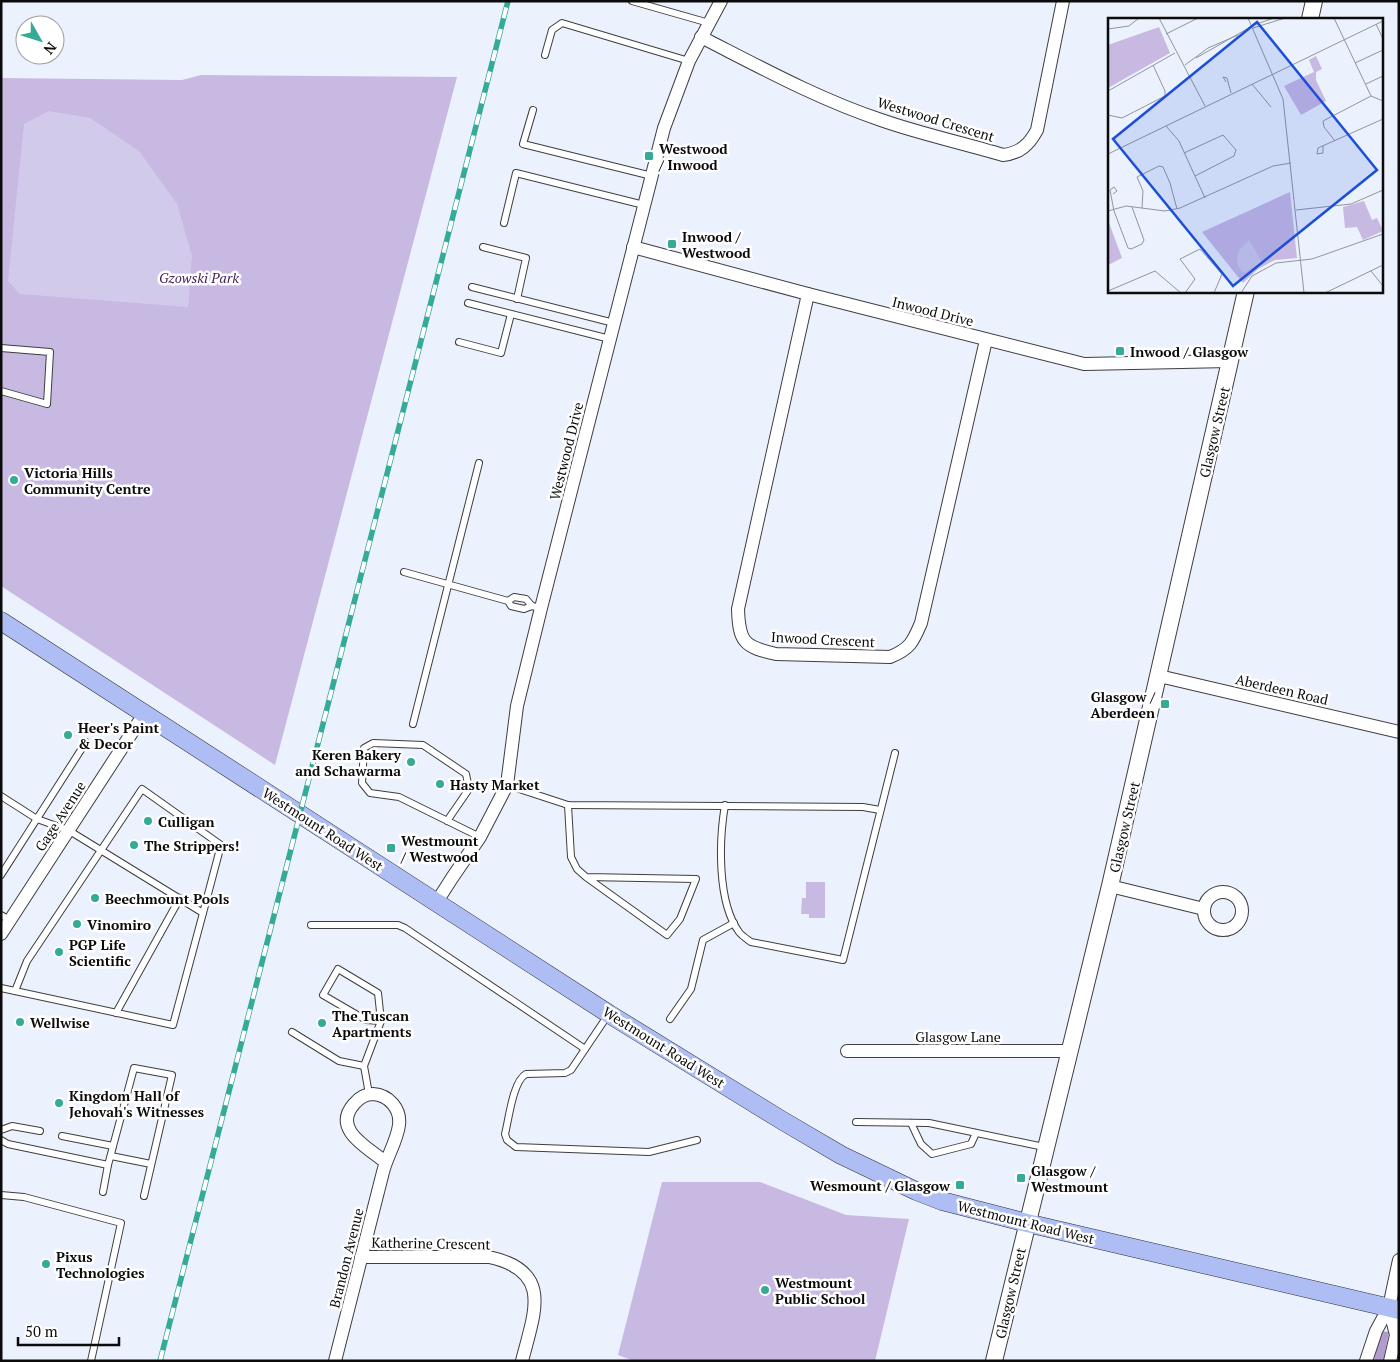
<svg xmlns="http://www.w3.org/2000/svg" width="1400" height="1362" viewBox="0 0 1400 1362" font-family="'PT Serif',serif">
	<rect width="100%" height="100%" fill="#ebf1fd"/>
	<g fill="#c8b9e3">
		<polygon points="201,75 457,77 275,765 1,586 1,78 182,80"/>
		<polygon points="806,882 825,882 825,918 809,918 809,914 801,914 802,898 806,898"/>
		<polygon points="662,1182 760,1182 846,1215 909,1219 875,1361 634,1361 618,1355"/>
	</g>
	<polygon fill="#b29bd1" points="1380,1331 1389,1332 1383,1361 1374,1361"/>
	<polygon fill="#d2caeb" points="49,111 90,118 139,151 177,204 192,256 188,307 20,294 8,281 24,124"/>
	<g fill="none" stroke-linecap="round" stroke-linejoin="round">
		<g stroke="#3e3e3e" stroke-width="8">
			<g id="service">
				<polyline points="632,1 709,23"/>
				<polyline points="545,55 552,30 562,23 689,61"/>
				<polyline points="533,110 523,144 652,176"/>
				<polyline points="504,223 516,173 644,205"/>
				<polyline points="483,247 526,258 517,299"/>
				<polyline points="472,287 614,323"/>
				<polyline points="468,303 610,339"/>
				<polyline points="459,342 501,353 511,314"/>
				<polyline points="1,348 50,352 47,404 1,391"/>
				<polyline points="404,572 508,601 511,606 524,609 532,606 541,608"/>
				<polyline points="508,601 514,597 526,599 532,606"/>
				<polyline points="413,724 479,463"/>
				<polyline points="507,785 568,805 863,807 880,810"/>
				<polyline points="1,796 37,819 68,830 203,913 173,1025 1,988"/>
				<polyline points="568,805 571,857 577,869 586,877 696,879 680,919 667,935 586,877"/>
				<path d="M 725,805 C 719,840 717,902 739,932 C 742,936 747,939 751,942 L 843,960 L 895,753"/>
				<polyline points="447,821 469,789 466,774 423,745 373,743 364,748 362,783 370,793 399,797 480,837"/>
				<polyline points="1,875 86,742"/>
				<polyline points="1,915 10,920"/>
				<polyline points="311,925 398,925 405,928 585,1049"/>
				<polyline points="15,991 27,961 142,789 221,845 203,913"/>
				<polyline points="116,1013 180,898"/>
				<path d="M 608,1015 L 571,1070 L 565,1073 L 526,1074 C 513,1081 509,1118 505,1134 L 507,1140 L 516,1147 L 649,1152 L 697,1140"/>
				<polyline points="670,1019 691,989 703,940 734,923"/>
				<polyline points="292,1032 339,1061 364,1066"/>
				<polyline points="369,1094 364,1066 381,1021 366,1020 323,995 338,969 378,993 381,1021"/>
				<polyline points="856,1122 929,1123 1044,1147"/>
				<polyline points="911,1123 921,1144 932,1154 971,1144 976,1133"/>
				<polyline points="1,1130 12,1126 40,1131"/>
				<polyline points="62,1136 113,1146"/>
				<polyline points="1,1140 8,1144 108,1165 134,1068 172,1075 144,1196"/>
				<polyline points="111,1156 151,1164"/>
				<polyline points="103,1192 108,1165"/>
				<polyline points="1,1195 24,1197 121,1223 91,1361"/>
			</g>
		</g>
		<g stroke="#3e3e3e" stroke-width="14">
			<g id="minor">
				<path d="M 701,37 C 760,67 818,99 881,120 C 921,134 963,143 1003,155 C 1020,153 1029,145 1037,130 L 1063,1"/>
				<polyline points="633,247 808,294 1084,364 1230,361"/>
				<path d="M 808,294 L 738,609 C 739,642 744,647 776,654 L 890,657 C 910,649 913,642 921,623 L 986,340"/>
				<polyline points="1159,676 1399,732"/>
				<polyline points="1110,886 1204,909"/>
				<circle cx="1223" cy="911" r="19"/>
				<polyline points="436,903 452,878 480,837 507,785 517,706 541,608 664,128 689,61 721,1"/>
				<polyline points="1,934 144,714"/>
				<polyline points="847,1051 1070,1051"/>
				<path d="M 361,1257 L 489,1257 C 554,1271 534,1313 522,1361"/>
				<polyline points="1389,1307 1396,1335 1390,1361"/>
				<path d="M 335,1361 C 351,1298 367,1235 383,1172 C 387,1156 397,1141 399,1125 C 401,1109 389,1095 373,1094 C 365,1094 359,1098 354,1104 C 331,1130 369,1148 385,1162"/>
				<polyline points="1366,1361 1376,1331 1389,1307 1399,1260"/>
			</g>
		</g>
		<g stroke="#3e3e3e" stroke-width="18">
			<g id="tertiary">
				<polyline points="1310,19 1314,1"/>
				<polyline points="994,1361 1110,886 1246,291"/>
			</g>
		</g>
		<g stroke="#2d2d2d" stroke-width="19">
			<polyline id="secondary" points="1,621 609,1014 783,1121 841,1155 916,1191 942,1201 1027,1223 1399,1310"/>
		</g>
		<use href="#service" stroke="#fff" stroke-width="6"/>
		<use href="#minor" stroke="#fff" stroke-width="12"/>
		<use href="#tertiary" stroke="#fff" stroke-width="16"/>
		<use href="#secondary" stroke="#aebef5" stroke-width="18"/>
		<g stroke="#34aa97" stroke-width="5.5">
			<polyline id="rail" points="160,1361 508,1"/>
		</g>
		<use href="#rail" stroke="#fff" stroke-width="4" stroke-dasharray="11" stroke-linecap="butt"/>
	</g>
	<g fill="#34aa97" stroke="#fff" stroke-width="2">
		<rect x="644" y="151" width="10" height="10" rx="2.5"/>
		<rect x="667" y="239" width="10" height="10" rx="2.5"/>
		<rect x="1115" y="346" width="10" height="10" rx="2.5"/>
		<circle cx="14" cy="480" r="5"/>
		<rect x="1160" y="699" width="10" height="10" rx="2.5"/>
		<circle cx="68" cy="735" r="5"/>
		<circle cx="411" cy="762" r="5"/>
		<circle cx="440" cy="784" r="5"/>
		<circle cx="148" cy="821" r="5"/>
		<circle cx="134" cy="845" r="5"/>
		<rect x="386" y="843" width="10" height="10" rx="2.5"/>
		<circle cx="95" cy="898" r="5"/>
		<circle cx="77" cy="924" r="5"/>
		<circle cx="59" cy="952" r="5"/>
		<circle cx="20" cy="1022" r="5"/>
		<circle cx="322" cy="1023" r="5"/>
		<circle cx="59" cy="1103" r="5"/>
		<rect x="1016" y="1173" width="10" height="10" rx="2.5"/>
		<rect x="955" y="1180" width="10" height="10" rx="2.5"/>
		<circle cx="46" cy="1264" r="5"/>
		<circle cx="765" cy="1290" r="5"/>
	</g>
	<g text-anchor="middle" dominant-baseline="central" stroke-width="5" stroke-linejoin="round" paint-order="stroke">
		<g font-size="14" fill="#0b0b0b" stroke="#fff">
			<text transform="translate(936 119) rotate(17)">Westwood Crescent</text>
			<text transform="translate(933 311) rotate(14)">Inwood Drive</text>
			<text transform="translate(1214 432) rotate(-77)">Glasgow Street</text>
			<text transform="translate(566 451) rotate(-76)">Westwood Drive</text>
			<text transform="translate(823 639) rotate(3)">Inwood Crescent</text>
			<text transform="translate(1282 689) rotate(13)">Aberdeen Road</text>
			<text transform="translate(60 816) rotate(-57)">Gage Avenue</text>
			<text transform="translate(1124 827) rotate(-77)">Glasgow Street</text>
			<text transform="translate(323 829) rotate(33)">Westmount Road West</text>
			<text x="958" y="1036">Glasgow Lane</text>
			<text transform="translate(664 1047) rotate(32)">Westmount Road West</text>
			<text transform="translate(1026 1222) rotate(14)">Westmount Road West</text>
			<text transform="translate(431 1243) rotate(1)">Katherine Crescent</text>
			<text transform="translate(346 1258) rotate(-76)">Brandon Avenue</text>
			<text transform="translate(1010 1293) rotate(-77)">Glasgow Street</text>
		</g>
		<g font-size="14" font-weight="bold" fill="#0b0b0b" stroke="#fff" text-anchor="start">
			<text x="659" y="148">Westwood<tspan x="659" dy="16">/ Inwood</tspan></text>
			<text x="682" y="236">Inwood /<tspan x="682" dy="16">Westwood</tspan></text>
			<text x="1130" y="351">Inwood / Glasgow</text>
			<text x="24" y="472">Victoria Hills<tspan x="24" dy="16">Community Centre</tspan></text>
			<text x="1155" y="696" text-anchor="end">Glasgow /<tspan x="1155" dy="16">Aberdeen</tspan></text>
			<text x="78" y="727">Heer's Paint<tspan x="78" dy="16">&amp; Decor</tspan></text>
			<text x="401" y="754" text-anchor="end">Keren Bakery<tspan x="401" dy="16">and Schawarma</tspan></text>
			<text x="450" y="784">Hasty Market</text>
			<text x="158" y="821">Culligan</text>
			<text x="401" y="840">Westmount<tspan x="401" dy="16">/ Westwood</tspan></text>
			<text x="144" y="845">The Strippers!</text>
			<text x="105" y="898">Beechmount Pools</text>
			<text x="87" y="924">Vinomiro</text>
			<text x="69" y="944">PGP Life<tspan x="69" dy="16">Scientific</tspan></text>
			<text x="332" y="1015">The Tuscan<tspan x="332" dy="16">Apartments</tspan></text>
			<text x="30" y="1022">Wellwise</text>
			<text x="69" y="1095">Kingdom Hall of<tspan x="69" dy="16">Jehovah's Witnesses</tspan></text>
			<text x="1031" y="1170">Glasgow /<tspan x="1031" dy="16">Westmount</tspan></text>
			<text x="950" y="1185" text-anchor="end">Wesmount / Glasgow</text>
			<text x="56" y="1256">Pixus<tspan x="56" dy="16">Technologies</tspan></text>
			<text x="775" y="1282">Westmount<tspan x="775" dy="16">Public School</tspan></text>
		</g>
		<g font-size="14" font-style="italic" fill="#49245a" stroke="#fff">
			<text x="199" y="277">Gzowski Park</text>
		</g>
	</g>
	<g transform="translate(1108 18)">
		<rect width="275" height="275" fill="#ebf1fd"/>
		<path d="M 51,9 L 62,35 L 0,70 L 0,27 ZM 208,38 L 214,51 L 208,54 L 208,62 L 218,83 L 193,97 L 176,68 L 206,54 L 201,42 ZM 182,174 L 189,240 L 167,242 L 150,251 L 135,265 L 94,214 ZM 256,183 L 264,202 L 269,200 L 275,213 L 255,222 L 249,209 L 237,210 L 235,189 ZM 0,202 L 14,240 L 0,247 Z" fill="#c8b9e3"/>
		<path d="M 141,222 L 154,244 L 136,255 L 130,249 L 129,241 L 131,232 Z" fill="#d2caeb"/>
		<path fill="none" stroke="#91959c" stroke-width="1" d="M 51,0 L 97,88M 140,0 L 175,81 L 196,275M 226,0 L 263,78 L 275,83M 268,6 L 275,21M 145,10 L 177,0M 0,11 L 21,8 L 31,0M 58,16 L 90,0M 88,40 L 146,7 L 166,0M 247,45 L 275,32M 77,47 L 100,30 L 130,17M 118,64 L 115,59 L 119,60 L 123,75M 144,66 L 163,89M 258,66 L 275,58M 0,73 L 67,35M 0,97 L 14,100 L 57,78 L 57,73 L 45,47M 58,108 L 71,123 L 97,180M 227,123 L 216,109 L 215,103 L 263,78M 215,128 L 215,135 L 209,136 L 210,130 L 275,101M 76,135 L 115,117 L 128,132 L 126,138 L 87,158M 0,136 L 275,3M 5,176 L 9,173 L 6,169 L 2,172 L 6,193 L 20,230 L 23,231 L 34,226 L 36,222 L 24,189M 34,190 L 35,173 L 29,159 L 51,148 L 55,149 L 62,165 L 69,191M 188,192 L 243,186 L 275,172M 0,193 L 18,188 L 57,193 L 72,190 L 165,148 L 183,145M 263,253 L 275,268M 0,273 L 47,253 L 73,275M 77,275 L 87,261 L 72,241 L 92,231 L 114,256 L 106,275M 133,275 L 144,258 L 168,245 L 204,241 L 275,216M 217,275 L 275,247"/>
		<path fill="#1d4ed8" fill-opacity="0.15" stroke="#1d4ed8" stroke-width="2.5" d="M 149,4 L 269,152 L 125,268 L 5,121 Z"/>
		<rect width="275" height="275" fill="none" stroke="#0b0b0b" stroke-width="2.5"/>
	</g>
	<rect width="1400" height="1362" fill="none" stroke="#0b0b0b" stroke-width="5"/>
	<g transform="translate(40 40) rotate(129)"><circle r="24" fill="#ffffff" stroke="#9d9d9d"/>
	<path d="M0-4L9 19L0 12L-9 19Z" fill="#34aa97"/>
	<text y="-8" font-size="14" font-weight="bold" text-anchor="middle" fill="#0b0b0b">N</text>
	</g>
	<path d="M18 1337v8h101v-8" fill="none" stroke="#0b0b0b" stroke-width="2.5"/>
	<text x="25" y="1337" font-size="15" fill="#0b0b0b" stroke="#ffffff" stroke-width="4" paint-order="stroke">50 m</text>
</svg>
